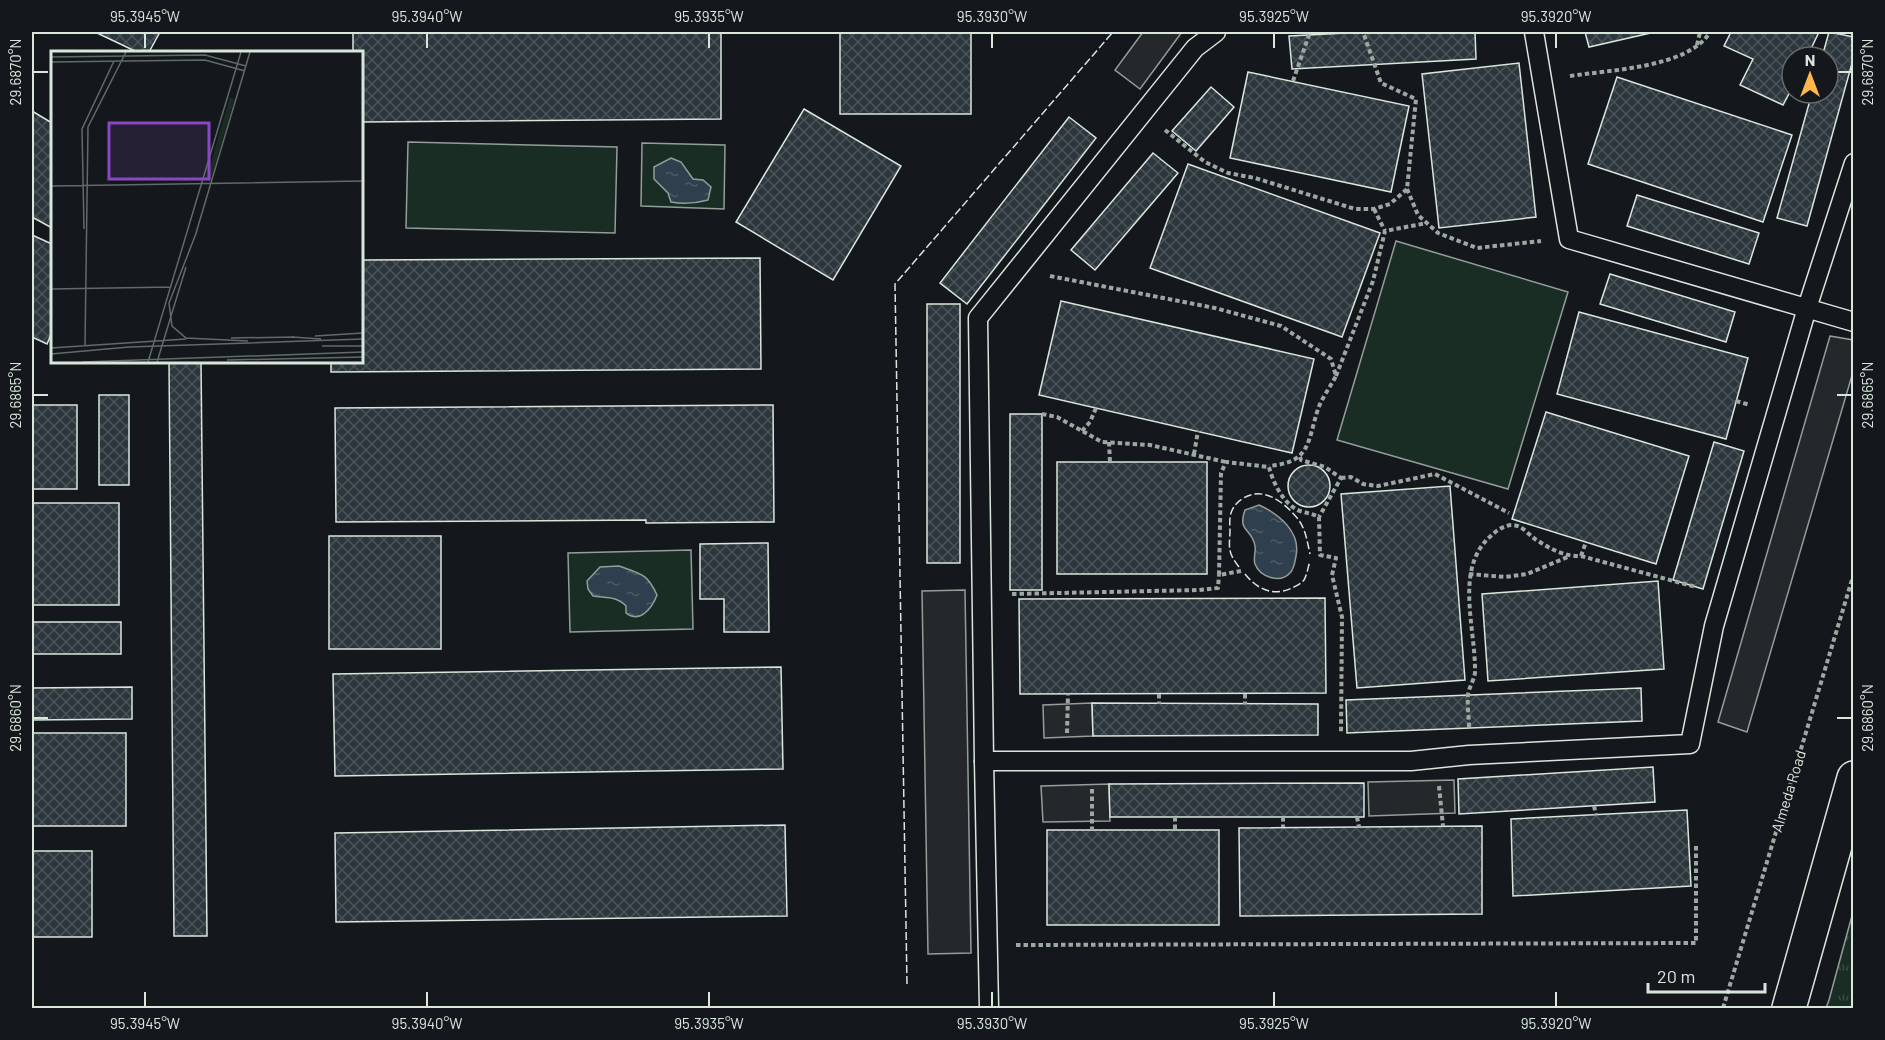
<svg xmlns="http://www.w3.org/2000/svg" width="1885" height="1040" viewBox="0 0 1885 1040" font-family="Barlow,sans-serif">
	<defs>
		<pattern id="grass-tufts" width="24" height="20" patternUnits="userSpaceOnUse" patternTransform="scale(1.5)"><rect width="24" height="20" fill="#1a2d24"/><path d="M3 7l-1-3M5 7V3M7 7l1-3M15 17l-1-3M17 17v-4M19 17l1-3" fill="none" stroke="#3b4b43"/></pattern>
		<pattern id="water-ripples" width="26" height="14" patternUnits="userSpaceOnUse" patternTransform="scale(1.5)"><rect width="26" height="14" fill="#2f3f4d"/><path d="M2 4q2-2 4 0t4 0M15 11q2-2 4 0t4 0" fill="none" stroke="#4c5b66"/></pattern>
		<pattern id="building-cross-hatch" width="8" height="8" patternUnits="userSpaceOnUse" patternTransform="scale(1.5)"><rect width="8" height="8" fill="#2c363c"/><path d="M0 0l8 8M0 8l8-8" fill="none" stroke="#4a5358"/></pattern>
	</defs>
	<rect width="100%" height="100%" fill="#14181c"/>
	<polygon fill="url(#grass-tufts)" stroke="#939e99" stroke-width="1.5" points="1853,912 1853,1008 1826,1008 1829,1000"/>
	<g fill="#1a2d24" stroke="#939e99" stroke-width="1.5">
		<polygon points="408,142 617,147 615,233 406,228"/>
		<polygon points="642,143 725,145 724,209 641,206"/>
		<polygon points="1396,241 1568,292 1508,489 1337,440"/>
		<polygon points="691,550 693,629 570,632 568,553"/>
	</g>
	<g fill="#24282b" stroke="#939e99" stroke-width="1.5">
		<polygon points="1143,32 1182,32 1140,89 1115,70"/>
		<polygon points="1830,336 1853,340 1853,372 1747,732 1718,722"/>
		<polygon points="965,590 971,953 928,954 922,591"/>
		<polygon points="1092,703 1093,736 1044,738 1043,705"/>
		<polygon points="1454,780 1455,813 1369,816 1368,782"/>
		<polygon points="1109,784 1110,821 1043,822 1041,786"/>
	</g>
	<g fill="url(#water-ripples)" stroke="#939e99" stroke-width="1.5">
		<path d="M 671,158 L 681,162 L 693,179 L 703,180 L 711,187 L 708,200 C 697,203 682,204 671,202 L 668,193 L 654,179 L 654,167 Z"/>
		<path d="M 1259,505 C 1279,514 1301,532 1296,556 C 1295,562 1294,569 1290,573 C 1280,584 1260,577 1255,564 C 1253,558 1256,552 1255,546 C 1252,528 1237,532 1245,510 Z"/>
		<path d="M 619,566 C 641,574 647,573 657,595 C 652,608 640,624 626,613 L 626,606 C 617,596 606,598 593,596 L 588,589 L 587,581 L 600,567 Z"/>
	</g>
	<g fill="url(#building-cross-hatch)" stroke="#d8e6dc" stroke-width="1.5">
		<polygon points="95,32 160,32 149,52 137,52"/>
		<polygon points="353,32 721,32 721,119 362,122 362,52 353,52"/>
		<rect x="840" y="32" width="131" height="82"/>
		<polygon points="1366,32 1475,32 1476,59 1292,69 1289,36"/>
		<polygon points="1585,32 1655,32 1589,47"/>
		<polygon points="1731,32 1819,32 1807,57 1792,57 1792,88 1783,105 1740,85 1753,59 1724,46"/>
		<polygon points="1829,32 1854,37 1854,56 1807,226 1777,218 1812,93 1828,93 1828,57 1822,57"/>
		<polygon points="1519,63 1536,217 1439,228 1422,74"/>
		<polygon points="1248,72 1409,106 1391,192 1230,158"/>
		<polygon points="1617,77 1792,135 1763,222 1588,164"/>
		<polygon points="1211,87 1234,107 1196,151 1172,131"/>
		<polygon points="804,109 901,166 833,280 736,222"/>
		<polygon points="32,111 52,123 52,228 32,217"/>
		<polygon points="1069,117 1096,138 967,304 940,283"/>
		<polygon points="1153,153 1178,173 1095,270 1071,250"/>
		<polygon points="1188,164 1380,233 1342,337 1150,268"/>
		<polygon points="1637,195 1759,233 1749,264 1627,226"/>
		<polygon points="32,235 52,244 52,332 47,344 32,337"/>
		<polygon points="760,258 761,369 331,372 331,362 362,362 362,260"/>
		<polygon points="1610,274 1735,312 1726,342 1600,304"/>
		<polygon points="1061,301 1314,359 1292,453 1039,395"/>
		<rect x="927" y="304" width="33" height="259"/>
		<polygon points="1579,312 1748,358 1726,439 1557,394"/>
		<polygon points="169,362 201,362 207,936 174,936"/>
		<rect x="99" y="395" width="30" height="90"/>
		<rect x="32" y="405" width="45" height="84"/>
		<polygon points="773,405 774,522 646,523 646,520 336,522 335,408"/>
		<polygon points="1546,412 1689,456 1656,564 1512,519"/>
		<rect x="1010" y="414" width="32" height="176"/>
		<polygon points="1714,442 1744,451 1703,589 1673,580"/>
		<rect x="1057" y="462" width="150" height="112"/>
		<circle cx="1309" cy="486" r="21"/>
		<polygon points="1450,486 1465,680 1357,688 1341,494"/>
		<rect x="32" y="503" width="87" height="102"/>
		<rect x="329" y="536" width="112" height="113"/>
		<polygon points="768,543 769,632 724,632 724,599 700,599 700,544"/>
		<polygon points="1658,581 1664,669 1488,681 1482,594"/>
		<polygon points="1325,598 1326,693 1020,694 1019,599"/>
		<rect x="32" y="622" width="89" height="32"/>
		<polygon points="781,667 783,769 335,776 333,674"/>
		<polygon points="132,687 132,719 32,720 32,688"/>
		<polygon points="1641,688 1642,721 1347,733 1346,700"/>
		<polygon points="1092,703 1318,704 1318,735 1093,736"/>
		<rect x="32" y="733" width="94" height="93"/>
		<polygon points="1653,767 1655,802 1459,814 1458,779"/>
		<polygon points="1364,783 1364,817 1110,817 1109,784"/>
		<polygon points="1687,810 1691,886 1513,896 1511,819"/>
		<polygon points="785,825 787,916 336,922 335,833"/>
		<polygon points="1482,826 1482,914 1240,916 1239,828"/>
		<rect x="1047" y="830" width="172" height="95"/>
		<rect x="32" y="851" width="60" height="86"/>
	</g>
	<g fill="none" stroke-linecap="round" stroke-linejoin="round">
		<g stroke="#d8e6dc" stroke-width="21">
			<g id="lane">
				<polyline points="1216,32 1195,48 978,318 984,761 1411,761 1469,755 1690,744 1714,626 1807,308 1854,163"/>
				<polyline points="1534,32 1569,239 1854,322"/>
				<polyline points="984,761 989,1008"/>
			</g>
		</g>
		<g stroke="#d8e6dc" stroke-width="36">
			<polyline id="primary" points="1789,1008 1854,778"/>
		</g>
		<g stroke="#9da8a2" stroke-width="4" stroke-dasharray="4.5 3" stroke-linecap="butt">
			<polyline points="1697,45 1700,32"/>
			<path d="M 1570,76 C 1608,70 1689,68 1710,32"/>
			<polyline points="1293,81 1310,32"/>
			<polyline points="1165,130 1205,162 1228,173 1255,178 1355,209 1374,209 1390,204 1407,189 1416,99 1381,83 1363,32"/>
			<polyline points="1407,189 1418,215 1438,233 1477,248 1541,241"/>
			<polyline points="1374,209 1385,231"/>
			<path d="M 1050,276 L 1215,308 L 1281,326 L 1331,359 L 1336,376 C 1330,387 1322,398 1318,409 C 1307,443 1311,462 1269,466"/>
			<polyline points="1336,376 1373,281 1385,231 1427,223"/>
			<polyline points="1736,401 1750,405"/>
			<polyline points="1042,414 1057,417 1102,442 1150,445 1226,462"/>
			<polyline points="1082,431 1090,422 1096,408"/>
			<polyline points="1109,442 1110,462"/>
			<polyline points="1194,454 1198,431"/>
			<polyline points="1300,457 1301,460 1325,467 1341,478 1319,517"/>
			<polyline points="1341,478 1351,477 1363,484 1378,486 1435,474 1509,513"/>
			<polyline points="1581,556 1586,542"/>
			<path d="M 1241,571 L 1219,575 L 1221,473 L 1226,462 L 1269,467 C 1273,483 1284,505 1300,511 C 1307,513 1313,514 1319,517 L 1320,555 L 1336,558 L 1332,575 L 1342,617 L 1341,733"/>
			<polyline points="1469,574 1505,577 1527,574 1570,556"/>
			<polyline points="1012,594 1199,590 1218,588 1219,575"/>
			<polyline points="1159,694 1159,704"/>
			<polyline points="1245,694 1245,704"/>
			<path d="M 1469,727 C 1469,717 1467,706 1468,695 C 1469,686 1476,678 1475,669 C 1475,626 1454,566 1492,535 C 1497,530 1505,525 1512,525 C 1522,525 1528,534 1535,539 C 1549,548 1564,557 1581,556 L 1696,587"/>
			<polyline points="1067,733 1068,694"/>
			<polyline points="1439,786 1443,826"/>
			<polyline points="1092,789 1092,830"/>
			<polyline points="1594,806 1596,815"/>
			<polyline points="1175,817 1175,830"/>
			<polyline points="1283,817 1283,827"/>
			<polyline points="1357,817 1359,827"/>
			<polyline points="1016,945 1696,943 1696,846"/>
			<polyline points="1723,1008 1854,573"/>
		</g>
		<use href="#lane" stroke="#14181c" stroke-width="18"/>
		<use href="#primary" stroke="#14181c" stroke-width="33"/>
		<g stroke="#d8e6dc" stroke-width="1.5" stroke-dasharray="8 3" stroke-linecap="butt">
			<path d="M 1239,567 C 1228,553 1229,549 1230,532 C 1230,526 1229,519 1231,513 C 1233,507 1237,502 1242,499 C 1263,485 1284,502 1298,519 C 1306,530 1307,541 1310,554"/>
			<path d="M 1245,574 C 1257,589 1273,597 1292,588 C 1296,586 1301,584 1304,580 C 1307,575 1308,567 1310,561"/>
			<polyline points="907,984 895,284 1113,32"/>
		</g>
	</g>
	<path fill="none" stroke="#d8e6dc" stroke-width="2" d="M 145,33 L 145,48M 427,33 L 427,48M 709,33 L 709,48M 992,33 L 992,48M 1274,33 L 1274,48M 1556,33 L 1556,48M 33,72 L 48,72M 1837,72 L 1852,72M 33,395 L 48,395M 1837,395 L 1852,395M 33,718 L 48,718M 1837,718 L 1852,718M 145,992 L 145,1007M 427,992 L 427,1007M 709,992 L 709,1007M 992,992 L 992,1007M 1274,992 L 1274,1007M 1556,992 L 1556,1007"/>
	<g text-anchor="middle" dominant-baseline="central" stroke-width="4.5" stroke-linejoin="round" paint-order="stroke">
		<g font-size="15" fill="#d8e6dc" stroke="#14181c">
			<text transform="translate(1788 791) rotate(-73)">Almeda Road</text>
		</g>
	</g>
	<g transform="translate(51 51)">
		<rect width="312" height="312" fill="#14181c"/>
		<path d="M 179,46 L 183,49 L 160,128 L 155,129 Z" fill="#1a2d24"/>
		<path fill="none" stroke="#626a69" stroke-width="1.5" d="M 0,6 L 154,4 L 195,15M 0,11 L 154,9 L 194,20M 0,135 L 312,130M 33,178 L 31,78 L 63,10M 146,180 L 118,252 L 121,275 L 135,287 L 197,290M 145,182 L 199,1M 0,238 L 120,236M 264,285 L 312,282M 241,286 L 270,288M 180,287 L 243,286M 34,295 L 37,76 L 75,1M 271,295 L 312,295M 0,297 L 135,288M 0,303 L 78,296 L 312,288M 176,309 L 312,306M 31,311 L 312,301M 97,311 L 190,1M 106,311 L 135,216"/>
		<path fill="#8948c3" fill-opacity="0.15" stroke="#8948c3" stroke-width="3" d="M 58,72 L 158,72 L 158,128 L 58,128 Z"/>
		<rect width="312" height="312" fill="none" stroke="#d8e6dc" stroke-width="3"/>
	</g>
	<rect width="1885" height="1040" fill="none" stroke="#14181c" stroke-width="66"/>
	<g transform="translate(1810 75)"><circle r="28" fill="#14181c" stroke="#626a69" stroke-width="1.5"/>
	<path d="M0-4.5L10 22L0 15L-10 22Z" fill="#ffb74d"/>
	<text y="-9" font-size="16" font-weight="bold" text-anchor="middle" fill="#d8e6dc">N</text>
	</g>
	<path d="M1648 983v9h117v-9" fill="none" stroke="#d8e6dc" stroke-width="3"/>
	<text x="1657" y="983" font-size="18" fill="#d8e6dc" stroke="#14181c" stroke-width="4.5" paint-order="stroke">20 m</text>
	<rect x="33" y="33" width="1819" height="974" fill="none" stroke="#d8e6dc" stroke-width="2"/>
	<g font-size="15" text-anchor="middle" fill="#d8e6dc">
		<text x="145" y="22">95.3945°W</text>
		<text x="427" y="22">95.3940°W</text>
		<text x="709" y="22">95.3935°W</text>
		<text x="992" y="22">95.3930°W</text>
		<text x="1274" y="22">95.3925°W</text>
		<text x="1556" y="22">95.3920°W</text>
		<text transform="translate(16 72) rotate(-90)" y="5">29.6870°N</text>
		<text transform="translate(1868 72) rotate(-90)" y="5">29.6870°N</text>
		<text transform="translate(16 395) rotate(-90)" y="5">29.6865°N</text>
		<text transform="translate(1868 395) rotate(-90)" y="5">29.6865°N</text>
		<text transform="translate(16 718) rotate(-90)" y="5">29.6860°N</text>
		<text transform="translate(1868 718) rotate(-90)" y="5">29.6860°N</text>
		<text x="145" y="1029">95.3945°W</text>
		<text x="427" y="1029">95.3940°W</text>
		<text x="709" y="1029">95.3935°W</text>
		<text x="992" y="1029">95.3930°W</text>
		<text x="1274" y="1029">95.3925°W</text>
		<text x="1556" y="1029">95.3920°W</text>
	</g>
</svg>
